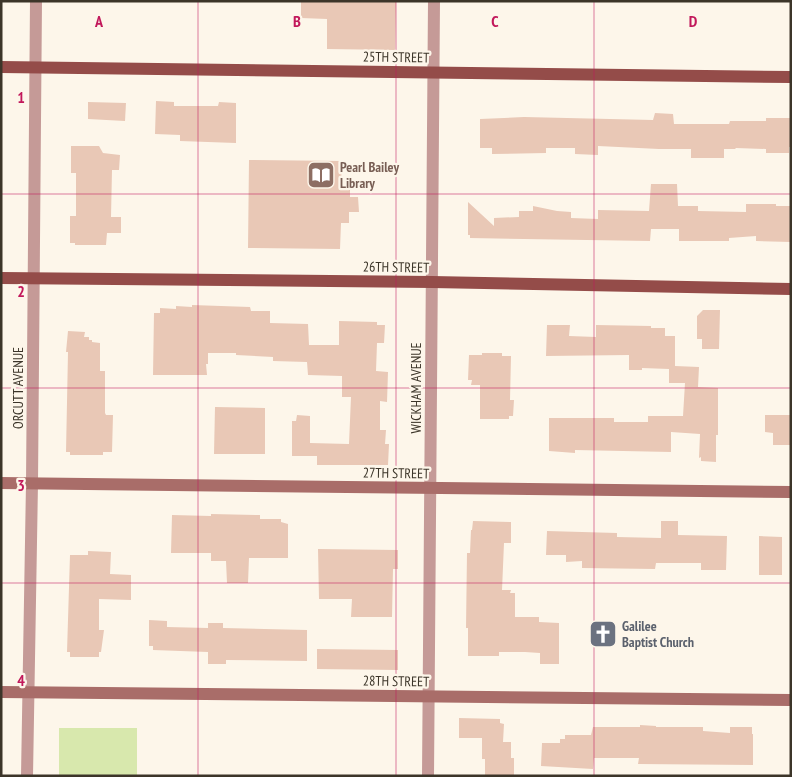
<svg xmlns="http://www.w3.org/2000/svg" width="792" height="777" viewBox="0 0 792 777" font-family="'PT Sans Narrow',sans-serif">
	<rect width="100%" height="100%" fill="#fdf6ea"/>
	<rect fill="#d8e8ad" x="59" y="728" width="78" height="48"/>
	<g fill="#e9c8b6">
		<polygon points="301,1 396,1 395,50 327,49 327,19 301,18"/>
		<polygon points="156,101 174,102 174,106 218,106 219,102 236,103 236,143 180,141 180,135 155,134"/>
		<polygon points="88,102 126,103 125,121 88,119"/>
		<polygon points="655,113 673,114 674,124 729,124 730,121 766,121 766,118 791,118 791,147 789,147 789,153 766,153 766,149 736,148 735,149 724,149 724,158 691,158 691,149 659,149 598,146 598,155 575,154 575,148 546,148 546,153 492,154 492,148 480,148 480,119 524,117 653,120"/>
		<polygon points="71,146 99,146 103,153 120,155 119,170 112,170 111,217 121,217 121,233 107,233 106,245 75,245 75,243 70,243 70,216 76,216 76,173 71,173"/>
		<polygon points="249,160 342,161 341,186 350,187 350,197 358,197 359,212 349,212 349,223 341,223 340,249 248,248"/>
		<polygon points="651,184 677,184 678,206 698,206 698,211 746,212 746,204 776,204 776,206 791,206 791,242 756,241 756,236 729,238 729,241 679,241 679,229 651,229 650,241 470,238 470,235 468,235 468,202 494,226 494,218 519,217 519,211 533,211 533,206 557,211 571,212 571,218 598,219 598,210 649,211"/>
		<polygon points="192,305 250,307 251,311 270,311 270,323 308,324 309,345 339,345 339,321 377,322 377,325 385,325 384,343 377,343 376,371 388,372 387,402 380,401 380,430 386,430 385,444 389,444 388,465 317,465 317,456 292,456 292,421 296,421 297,415 310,416 310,443 349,444 351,397 342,397 342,376 308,375 307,362 273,361 273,357 236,355 236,353 208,353 208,364 206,364 207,375 153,375 154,313 160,313 160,308 176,309 176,306 192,307"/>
		<polygon points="703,310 720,310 719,349 702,349 702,339 697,339 697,316"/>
		<polygon points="547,325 570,325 569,336 596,337 596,325 651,326 651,328 665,328 665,336 675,336 675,366 699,367 698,387 718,388 718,435 716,435 716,462 701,461 701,457 699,458 700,434 671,432 671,452 575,450 575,453 549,451 549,418 614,418 614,422 648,422 648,416 683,416 685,383 669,383 669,369 642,368 642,370 629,370 629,355 546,356"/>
		<polygon points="68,331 85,332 84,337 89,337 89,340 92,340 92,342 100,343 100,371 105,371 105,413 106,415 113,415 112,452 103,452 103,455 70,455 70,452 66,452 68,352 66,352"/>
		<polygon points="482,353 502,353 502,356 511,356 510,400 514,400 513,416 509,416 509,419 480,419 480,385 471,385 472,380 468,380 469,355 482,355"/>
		<polygon points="215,407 265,408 265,454 214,454"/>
		<polygon points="765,415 791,415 791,445 773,445 773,433 765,432"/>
		<polygon points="211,514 260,515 260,519 281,519 281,522 288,524 288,558 249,558 248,583 227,583 226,561 211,561 211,553 171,553 172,515 211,516"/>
		<polygon points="473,521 511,522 511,543 504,543 502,590 511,590 510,593 515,593 515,617 539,617 539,622 559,623 559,664 540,664 540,653 525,652 499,652 499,656 468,656 468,628 466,628 467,553 470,553 471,530 472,530"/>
		<polygon points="661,521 678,521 678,535 727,536 726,570 701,570 701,563 656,563 655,569 582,568 582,561 566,562 566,555 546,555 547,531 617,533 617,537 661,538"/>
		<polygon points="759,536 782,537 782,575 759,575"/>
		<polygon points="318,549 398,550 398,569 393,569 392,617 351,617 352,599 319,599"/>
		<polygon points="88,551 111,552 110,574 131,575 131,600 99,599 99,630 104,630 101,652 99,652 99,657 70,657 70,652 67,652 70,555 88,555"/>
		<polygon points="149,620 167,621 167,627 208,628 208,623 223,623 223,628 307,630 307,661 226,660 226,664 208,664 208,652 153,650 153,646 149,646"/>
		<polygon points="317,649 398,650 398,670 317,669"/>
		<polygon points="459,718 500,719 500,723 504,724 503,742 511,742 511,758 514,758 514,775 485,775 485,759 482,759 482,738 459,738"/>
		<polygon points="640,725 656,726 656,727 703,727 703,731 730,733 730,727 752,727 752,734 753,734 753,765 638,764 639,758 594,758 593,769 541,766 542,743 560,743 560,739 565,739 565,735 591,735 593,727 640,727"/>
	</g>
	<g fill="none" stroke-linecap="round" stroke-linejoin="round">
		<polyline stroke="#c59a97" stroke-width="12" points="27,776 32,483 36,1"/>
		<polyline stroke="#c59a97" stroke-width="12" points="428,776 434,1"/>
		<g stroke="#a96d69" stroke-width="12">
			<polyline points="1,483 791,492"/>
			<polyline points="1,692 791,700"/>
		</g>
		<g stroke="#944c49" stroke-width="12">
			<polyline points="1,67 791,77"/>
			<polyline points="1,278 432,282 791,289"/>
		</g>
	</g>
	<path fill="none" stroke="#c2185b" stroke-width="1" stroke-opacity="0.55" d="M 198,1 L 198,776M 396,1 L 396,776M 594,1 L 594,776M 1,194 L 791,194M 1,388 L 791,388M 1,583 L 791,583"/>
	<defs>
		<g id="library-square" transform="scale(1.4375)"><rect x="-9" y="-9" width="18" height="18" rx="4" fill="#8d6e63" stroke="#fdf6ea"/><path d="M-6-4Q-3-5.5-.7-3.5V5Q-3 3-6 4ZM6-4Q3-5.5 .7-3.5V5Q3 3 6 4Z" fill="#fff"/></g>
		<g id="church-square" transform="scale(1.4375)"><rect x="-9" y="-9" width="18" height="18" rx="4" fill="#6b7280" stroke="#fdf6ea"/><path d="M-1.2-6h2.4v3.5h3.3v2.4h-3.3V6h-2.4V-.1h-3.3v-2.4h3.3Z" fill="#fff"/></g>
	</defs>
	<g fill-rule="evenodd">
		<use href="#library-square" x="321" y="175"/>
		<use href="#church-square" x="603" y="634"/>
	</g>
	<g text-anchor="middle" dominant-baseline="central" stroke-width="4.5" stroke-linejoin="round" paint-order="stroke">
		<g font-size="14" fill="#3c3529" stroke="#fdf6ea">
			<text transform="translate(396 57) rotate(1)">25TH STREET</text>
			<text transform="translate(396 267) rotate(1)">26TH STREET</text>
			<text transform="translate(18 388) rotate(-90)">ORCUTT AVENUE</text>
			<text transform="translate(416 388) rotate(-90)">WICKHAM AVENUE</text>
			<text transform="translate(396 473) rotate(1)">27TH STREET</text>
			<text transform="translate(396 681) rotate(1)">28TH STREET</text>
		</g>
		<g font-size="14" font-weight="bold" fill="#785e54" stroke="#fdf6ea" text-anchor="start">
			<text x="340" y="167">Pearl Bailey<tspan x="340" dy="16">Library</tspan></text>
		</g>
		<g font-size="14" font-weight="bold" fill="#5b616d" stroke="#fdf6ea" text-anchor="start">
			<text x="622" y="626">Galilee<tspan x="622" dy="16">Baptist Church</tspan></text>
		</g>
	</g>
	<g font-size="16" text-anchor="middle" font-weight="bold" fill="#c2185b" stroke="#fdf6ea" stroke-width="4.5" stroke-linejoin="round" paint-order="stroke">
		<text x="99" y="27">A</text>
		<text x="297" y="27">B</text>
		<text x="495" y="27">C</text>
		<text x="693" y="27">D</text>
		<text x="21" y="103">1</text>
		<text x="21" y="297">2</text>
		<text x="21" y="491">3</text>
		<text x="21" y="686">4</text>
	</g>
	<rect width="792" height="777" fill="none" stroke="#3c3529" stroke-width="5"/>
</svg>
